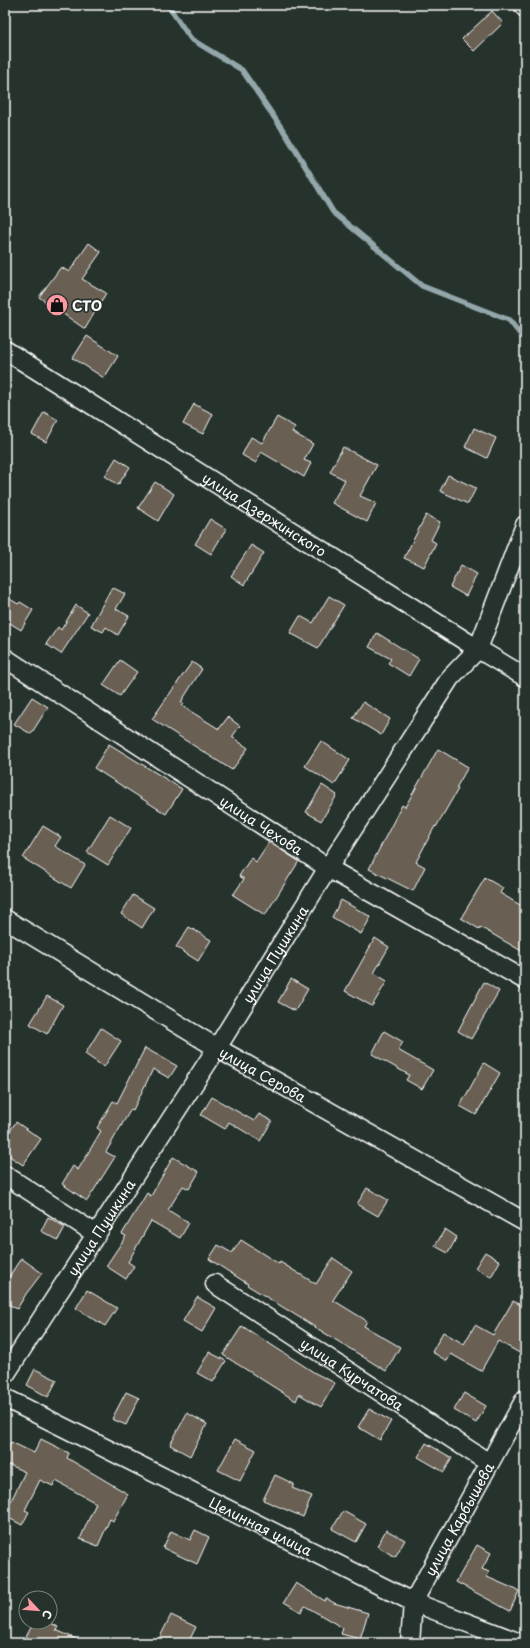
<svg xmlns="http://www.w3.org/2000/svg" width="530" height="1648" viewBox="0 0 530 1648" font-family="'Playpen Sans',sans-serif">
	<rect width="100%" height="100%" fill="#26332d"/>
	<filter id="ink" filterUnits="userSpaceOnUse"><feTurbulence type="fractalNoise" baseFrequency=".025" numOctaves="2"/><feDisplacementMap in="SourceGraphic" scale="8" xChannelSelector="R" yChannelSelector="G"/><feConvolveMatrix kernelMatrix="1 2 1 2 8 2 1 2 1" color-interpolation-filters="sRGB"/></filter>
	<g filter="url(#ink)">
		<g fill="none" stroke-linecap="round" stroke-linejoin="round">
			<polyline stroke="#94a7ab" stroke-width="5.5" points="170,5 171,10 191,39 242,70 287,136 333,212 422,286 509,320 525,340"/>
		</g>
		<g fill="#695f52" stroke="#fff">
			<polygon points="492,11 503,23 474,51 462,39"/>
			<polygon points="89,243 101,252 82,279 106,293 85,329 39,297 61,267 69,272"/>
			<polygon points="87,336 118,356 104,378 73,358"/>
			<polygon points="194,404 213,414 203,434 183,424"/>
			<polygon points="44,412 58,420 46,442 32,434"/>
			<polygon points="277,417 295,427 292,432 313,444 304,460 311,463 304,477 261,452 256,463 242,455 251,437 262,443"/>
			<polygon points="474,428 496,438 487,458 465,447"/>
			<polygon points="343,447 377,465 360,496 376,503 367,522 332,503 345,480 330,472"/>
			<polygon points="116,458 130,467 118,485 105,476"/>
			<polygon points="448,475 476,488 468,504 440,491"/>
			<polygon points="155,482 174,494 158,521 138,508"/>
			<polygon points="426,515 440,522 431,540 436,543 424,567 404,558"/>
			<polygon points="210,519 226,529 211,554 195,544"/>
			<polygon points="251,545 264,553 244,585 231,576"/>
			<polygon points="461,565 477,574 466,596 450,587"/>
			<polygon points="112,587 125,594 116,609 129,616 118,635 106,627 103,632 91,626"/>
			<polygon points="5,596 18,604 20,602 33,610 21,630 5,620"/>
			<polygon points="329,596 344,605 318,648 290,633 300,616 313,623"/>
			<polygon points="76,605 88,613 61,654 46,644 58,627 61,630"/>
			<polygon points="377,633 419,659 409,676 388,663 391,659 369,647"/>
			<polygon points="120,660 137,672 120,696 103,685"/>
			<polygon points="192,662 202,669 181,702 184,704 182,706 219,729 228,717 240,726 232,737 248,748 232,770 152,719"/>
			<polygon points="32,697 48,707 31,734 14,724"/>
			<polygon points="363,702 390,719 381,735 353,718"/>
			<polygon points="321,741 350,760 334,785 305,766"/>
			<polygon points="109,744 182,789 166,814 94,768"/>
			<polygon points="438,749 468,767 456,788 458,789 436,827 435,826 416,862 425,867 413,891 369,869 402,805 405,807"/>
			<polygon points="322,785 337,795 321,821 306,812"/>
			<polygon points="110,815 131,828 108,865 87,852"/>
			<polygon points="43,826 61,837 55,846 85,865 71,888 23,858"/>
			<polygon points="269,842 299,861 265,915 233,895 244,879 239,876 251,858 256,862"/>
			<polygon points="485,878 503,888 500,893 525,908 525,953 480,927 479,929 461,918"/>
			<polygon points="133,895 154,908 142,928 121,914"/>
			<polygon points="341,900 371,917 361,934 332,917"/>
			<polygon points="189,927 211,940 198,961 176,947"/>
			<polygon points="375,938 389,947 374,973 387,981 372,1006 345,991"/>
			<polygon points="291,979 308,989 295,1011 278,1002"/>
			<polygon points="484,982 499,991 471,1039 458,1031"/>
			<polygon points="47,996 63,1005 47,1034 30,1024"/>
			<polygon points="101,1028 121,1041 104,1067 85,1054"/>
			<polygon points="384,1031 403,1042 398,1050 433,1070 422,1089 406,1080 409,1075 372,1054"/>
			<polygon points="145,1048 177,1066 169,1078 153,1069 133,1110 131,1109 106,1152 115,1157 87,1201 62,1184 73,1166 78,1170 101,1131 97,1128 113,1101 117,1103"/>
			<polygon points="484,1063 500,1073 476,1115 460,1106"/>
			<polygon points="212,1097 254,1121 259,1114 272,1121 260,1141 229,1122 225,1129 201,1115"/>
			<polygon points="16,1122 41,1139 23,1165 5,1153 5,1138"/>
			<polygon points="173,1157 199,1172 189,1189 183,1186 168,1210 189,1223 180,1238 151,1221 128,1262 134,1266 126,1279 106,1266 126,1236 122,1234 147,1193 151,1196"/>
			<polygon points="367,1188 388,1200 378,1216 357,1204"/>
			<polygon points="48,1217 65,1227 58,1240 41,1231"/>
			<polygon points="445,1229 457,1237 448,1253 435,1246"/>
			<polygon points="241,1240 279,1264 280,1262 316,1284 333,1258 352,1271 333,1300 367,1321 364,1326 400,1347 386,1371 247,1285 248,1284 209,1259 218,1245 232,1253"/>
			<polygon points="485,1252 500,1261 491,1277 475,1268"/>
			<polygon points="21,1258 42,1273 26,1294 17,1309 5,1302 5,1283"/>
			<polygon points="87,1290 117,1308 105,1326 76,1308"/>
			<polygon points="197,1297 216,1308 202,1332 183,1321"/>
			<polygon points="513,1301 525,1307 525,1356 498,1341 481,1371 451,1354 447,1361 432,1352 443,1332 464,1344 475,1325 493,1335"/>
			<polygon points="242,1326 315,1373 335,1383 321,1407 299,1394 296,1401 223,1355"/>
			<polygon points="209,1352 226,1361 213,1382 197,1373"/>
			<polygon points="35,1369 57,1380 48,1397 27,1385"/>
			<polygon points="126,1392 139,1398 126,1425 112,1419"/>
			<polygon points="464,1393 486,1406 476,1423 454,1410"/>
			<polygon points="369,1409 391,1421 380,1440 358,1427"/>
			<polygon points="187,1413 207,1424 190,1456 170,1445"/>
			<polygon points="41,1439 69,1453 67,1458 128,1494 113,1521 110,1519 98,1546 80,1539 96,1503 56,1481 53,1486 40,1480 25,1510 29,1512 22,1525 5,1516 5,1500 10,1503 25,1472 5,1463 5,1454 11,1442 34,1453"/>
			<polygon points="235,1439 256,1450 240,1481 218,1470"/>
			<polygon points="426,1443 452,1458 444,1472 418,1457"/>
			<polygon points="275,1475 294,1484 292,1488 312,1496 303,1517 263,1500"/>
			<polygon points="343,1511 366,1524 356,1542 332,1529"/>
			<polygon points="195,1530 209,1537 197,1564 163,1548 171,1531 190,1540"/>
			<polygon points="386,1530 405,1540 395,1557 377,1546"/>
			<polygon points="477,1545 491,1553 482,1569 489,1572 487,1577 519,1591 510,1611 456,1582"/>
			<polygon points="296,1583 325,1601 326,1598 334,1603 368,1613 360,1639 341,1634 343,1628 305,1606 301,1612 284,1602"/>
			<polygon points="171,1615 196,1627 188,1643 157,1643"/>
			<polygon points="34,1622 49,1622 58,1627 56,1630 85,1643 36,1643 26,1637"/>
		</g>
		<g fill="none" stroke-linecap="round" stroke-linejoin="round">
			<g stroke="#fff" stroke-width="21">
				<g id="street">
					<polyline points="523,5 525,8"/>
					<path id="s1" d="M 5,350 L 478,649 L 525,677"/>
					<path id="s2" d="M 5,658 L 328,868 L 525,980"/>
					<path id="s3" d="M 5,919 L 217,1048 L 525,1222"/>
					<polyline points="5,1175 96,1234"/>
					<path id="s4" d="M 215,1284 L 489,1463"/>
					<path id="s5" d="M 5,1375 L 217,1048 L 328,868 L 450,678 L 478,649 L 525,525"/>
					<path id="s6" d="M 5,1398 L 413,1602 L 520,1643"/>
					<path id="s7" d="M 410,1643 L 413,1602 L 525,1399"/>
				</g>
			</g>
			<use href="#street" stroke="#26332d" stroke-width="18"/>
		</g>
	</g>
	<defs>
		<g id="shop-disc" transform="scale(1.15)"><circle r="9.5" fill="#ff9aa2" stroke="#26332d"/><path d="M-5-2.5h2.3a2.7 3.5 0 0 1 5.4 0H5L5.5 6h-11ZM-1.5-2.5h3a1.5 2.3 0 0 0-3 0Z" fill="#111"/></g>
	</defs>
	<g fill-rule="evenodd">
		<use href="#shop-disc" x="57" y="305"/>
	</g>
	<g text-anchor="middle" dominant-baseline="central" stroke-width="3.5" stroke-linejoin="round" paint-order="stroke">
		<g font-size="14" font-weight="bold" fill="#fff" stroke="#26332d" text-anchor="start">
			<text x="72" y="305">СТО</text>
		</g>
		<g font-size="14" fill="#fff" stroke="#26332d">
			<text stroke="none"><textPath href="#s1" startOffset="307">улица Дзержинского</textPath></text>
			<text stroke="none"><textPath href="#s2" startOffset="306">улица Чехова</textPath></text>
			<text stroke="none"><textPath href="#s5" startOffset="500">улица Пушкина</textPath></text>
			<text stroke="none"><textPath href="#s3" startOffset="301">улица Серова</textPath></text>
			<text stroke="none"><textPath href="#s5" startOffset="176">улица Пушкина</textPath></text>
			<text stroke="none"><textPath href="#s4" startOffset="164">улица Курчатова</textPath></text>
			<text stroke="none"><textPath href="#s7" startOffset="136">улица Карбышева</textPath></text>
			<text stroke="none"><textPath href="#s6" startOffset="286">Целинная улица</textPath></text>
		</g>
	</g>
	<rect width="530" height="1648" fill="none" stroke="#26332d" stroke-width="20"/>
	<rect x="10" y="10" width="510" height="1628" fill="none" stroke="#fff" stroke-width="1.5" filter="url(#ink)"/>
	<g transform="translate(38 1610) rotate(116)"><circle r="19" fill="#26332d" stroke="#7d8581"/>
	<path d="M0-3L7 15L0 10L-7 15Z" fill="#ff9aa2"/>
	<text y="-6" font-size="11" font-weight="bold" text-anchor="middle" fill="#ffffff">С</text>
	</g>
</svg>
